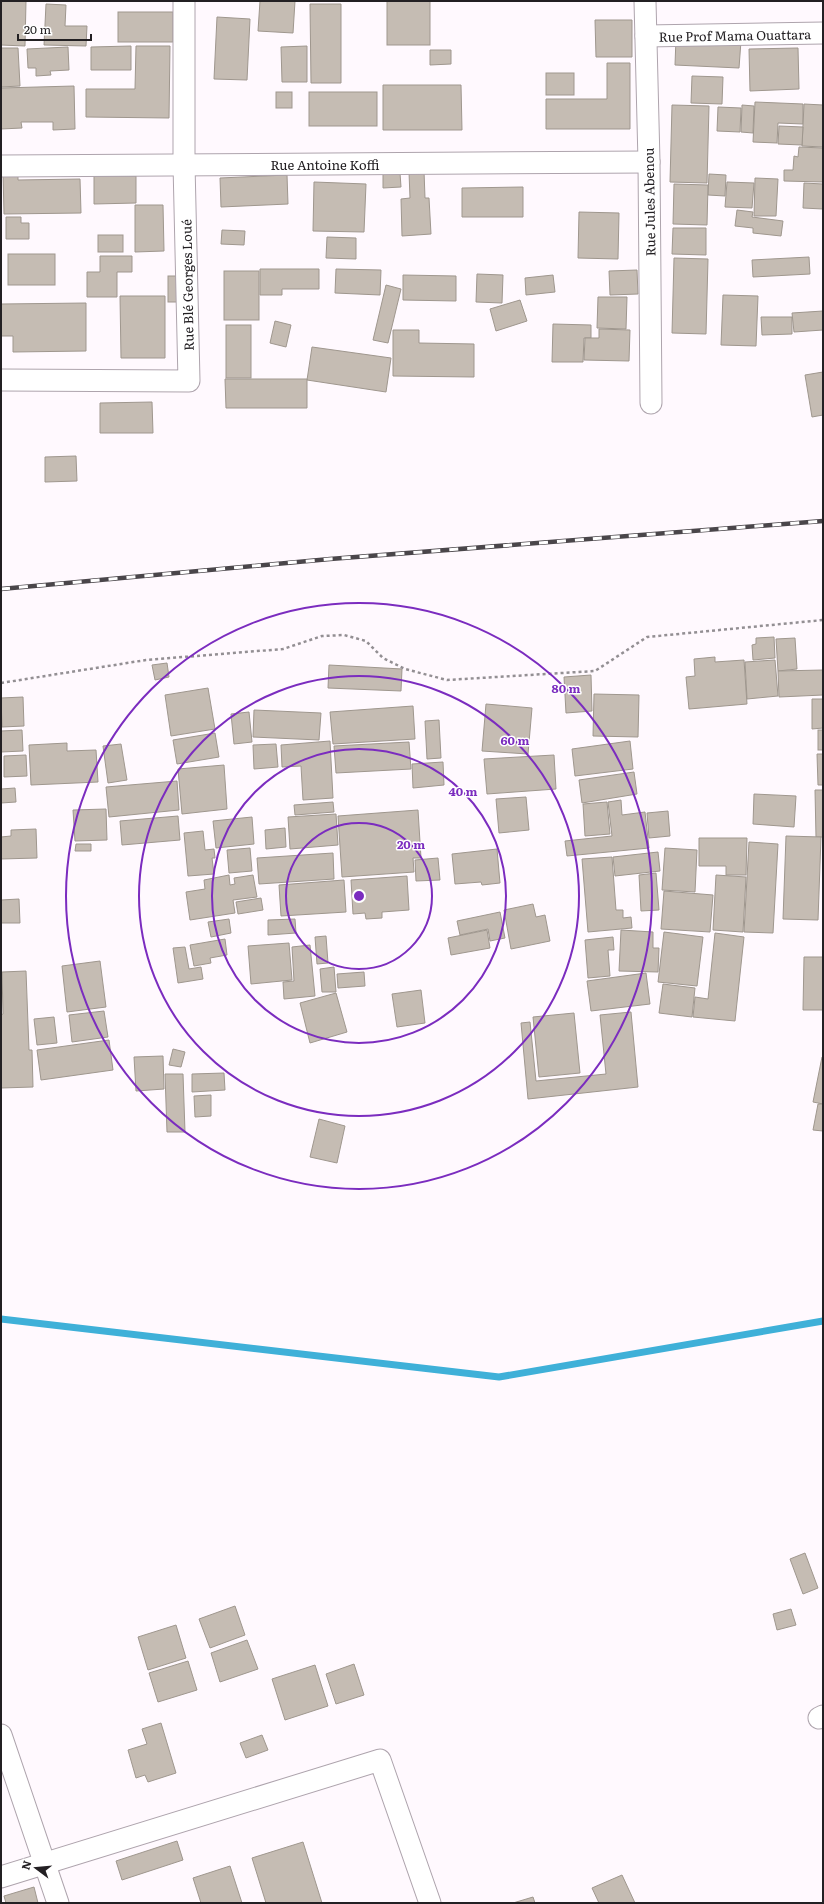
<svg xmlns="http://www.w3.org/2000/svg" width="824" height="1904" viewBox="0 0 824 1904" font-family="Literata,serif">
	<rect width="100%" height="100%" fill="#fff9fe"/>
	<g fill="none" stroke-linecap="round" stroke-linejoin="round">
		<polyline stroke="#3fb0d8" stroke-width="7" points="1,1319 499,1377 823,1321"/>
	</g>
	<g fill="#c5bcb3" stroke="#9f978e">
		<polygon points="1,1 26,1 25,46 1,45"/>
		<polygon points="260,1 295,1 293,33 258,31"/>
		<rect x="387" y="1" width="43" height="44"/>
		<polygon points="46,4 66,5 65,26 87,26 86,46 44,45"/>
		<polygon points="310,4 341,4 341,83 311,83"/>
		<rect x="118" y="12" width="55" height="30"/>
		<polygon points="217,17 250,19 247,80 214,79"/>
		<polygon points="595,20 632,20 632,57 596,57"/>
		<polygon points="676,38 741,41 739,68 675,65"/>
		<polygon points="131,46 131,70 91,70 91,47"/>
		<polygon points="136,46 170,46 169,118 86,117 86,89 135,89"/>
		<polygon points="307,46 307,82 282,82 281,47"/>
		<polygon points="68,47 69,70 50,71 51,75 36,76 36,68 28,68 27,49"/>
		<polygon points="1,48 18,48 20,86 1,87"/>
		<polygon points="798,48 799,89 750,91 749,49"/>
		<polygon points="430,50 451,50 451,64 430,65"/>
		<polygon points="607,63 630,63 630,129 546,129 546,99 607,99"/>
		<rect x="546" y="73" width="28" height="22"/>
		<polygon points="692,76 723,77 722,104 691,103"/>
		<polygon points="383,85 461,85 462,130 383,130"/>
		<polygon points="74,86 75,129 53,130 53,122 21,122 22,128 1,129 1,88"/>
		<rect x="276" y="92" width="16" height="16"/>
		<rect x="309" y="92" width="68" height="34"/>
		<polygon points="755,102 803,104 803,124 778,123 777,143 753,142"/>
		<polygon points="804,104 823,105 823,147 802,146"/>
		<polygon points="672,105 709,106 707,183 670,182"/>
		<polygon points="742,105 754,106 753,133 741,132"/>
		<polygon points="718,107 741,108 740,132 717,131"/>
		<polygon points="779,126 803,127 802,145 778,144"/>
		<polygon points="799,147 823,148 823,182 784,181 784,170 793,170 794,156 798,157"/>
		<polygon points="424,171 425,198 429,198 431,234 402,236 401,199 410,198 409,172"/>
		<polygon points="3,172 18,172 18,180 80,179 81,213 4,214"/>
		<polygon points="400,173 401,187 383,188 383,174"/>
		<polygon points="709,174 726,175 725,196 708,195"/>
		<polygon points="287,175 288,204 221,207 220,178"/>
		<polygon points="94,176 136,176 136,203 94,204"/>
		<polygon points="755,178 778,179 776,216 754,216"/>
		<polygon points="314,182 366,184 364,232 313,231"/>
		<polygon points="727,182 754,183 752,208 725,207"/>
		<polygon points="804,183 823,184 823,209 803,208"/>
		<polygon points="674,184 708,185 707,225 673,224"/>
		<polygon points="523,187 523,217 462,217 462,188"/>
		<polygon points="135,205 163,205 164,251 135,252"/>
		<polygon points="737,210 753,212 752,217 783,221 781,236 753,233 753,228 735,226"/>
		<polygon points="579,212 619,213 618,259 578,258"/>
		<polygon points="6,217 21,217 21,223 29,223 29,239 6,239"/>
		<polygon points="673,228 706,228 706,255 672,254"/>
		<polygon points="222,230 245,231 244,245 221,244"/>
		<rect x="98" y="235" width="25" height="17"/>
		<polygon points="327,237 356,238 356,259 326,258"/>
		<rect x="8" y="254" width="47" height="31"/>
		<polygon points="100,256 132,256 132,272 117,272 117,297 87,297 87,272 100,272"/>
		<polygon points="809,257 810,274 753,277 752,260"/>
		<polygon points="674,258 708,259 706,334 672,333"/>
		<polygon points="260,269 319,269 319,289 282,289 282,295 260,295"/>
		<polygon points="336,269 381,270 380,295 335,293"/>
		<polygon points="637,270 638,294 610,295 609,271"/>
		<rect x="224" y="271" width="35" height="49"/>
		<polygon points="477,274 503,275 502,303 476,302"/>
		<polygon points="403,275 456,276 456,301 403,300"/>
		<polygon points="553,275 555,292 526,295 525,278"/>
		<rect x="168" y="276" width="17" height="26"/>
		<polygon points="386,285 401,289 388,343 373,340"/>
		<polygon points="723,295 758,296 756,346 721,345"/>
		<polygon points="120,296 165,296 165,358 121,358"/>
		<polygon points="598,297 627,297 626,329 597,328"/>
		<polygon points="520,300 527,321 496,331 490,309"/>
		<polygon points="86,303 86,351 13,352 13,336 1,336 1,304"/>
		<polygon points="823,311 823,330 794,332 792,313"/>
		<polygon points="761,317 792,317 792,334 762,335"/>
		<polygon points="275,321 291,325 286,347 270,343"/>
		<polygon points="553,324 591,325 591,338 584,338 583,362 552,362"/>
		<rect x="226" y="325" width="25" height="53"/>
		<polygon points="599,329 630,330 629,361 584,360 585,338 599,338"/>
		<polygon points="393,330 419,330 419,343 474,344 474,377 393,376"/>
		<polygon points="312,347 391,358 386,392 307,380"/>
		<polygon points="823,372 823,415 812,417 805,375"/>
		<polygon points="225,379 307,379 307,408 226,408"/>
		<polygon points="152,402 153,433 100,433 100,403"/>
		<polygon points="76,456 77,481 45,482 45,457"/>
		<polygon points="774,637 775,658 753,660 752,645 756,644 756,638"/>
		<polygon points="795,638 797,669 778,671 776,639"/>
		<polygon points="715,657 715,662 744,660 747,704 689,709 686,677 695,676 694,659"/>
		<polygon points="775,660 778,696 747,699 745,662"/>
		<polygon points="167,663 169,677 155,680 152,665"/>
		<polygon points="329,665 402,669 401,691 328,688"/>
		<polygon points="823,670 823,695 779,697 778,671"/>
		<polygon points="591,675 592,711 566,713 564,677"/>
		<polygon points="208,688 215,729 171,736 165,695"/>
		<polygon points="594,694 639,695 638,737 593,736"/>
		<polygon points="23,697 24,726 2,727 1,698"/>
		<polygon points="812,699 823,699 823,728 812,729"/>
		<polygon points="486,704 532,708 528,754 482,751"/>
		<polygon points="413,706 415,739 333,744 330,712"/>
		<polygon points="254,710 321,713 319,740 253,737"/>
		<polygon points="249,712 252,742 234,744 231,714"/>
		<polygon points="439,720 441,758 427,759 425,721"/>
		<polygon points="22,730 23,751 1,752 1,731"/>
		<rect x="818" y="730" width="5" height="20"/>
		<polygon points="215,733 219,757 177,764 173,740"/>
		<polygon points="330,741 333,798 303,800 301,766 282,767 281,745"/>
		<polygon points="630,741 633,769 575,776 572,749"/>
		<polygon points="409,742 411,769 336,773 334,746"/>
		<polygon points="67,743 67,751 96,750 98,782 31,785 29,745"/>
		<polygon points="121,744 127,780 108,783 103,746"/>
		<polygon points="276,744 278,767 254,769 253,745"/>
		<polygon points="817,754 823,754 823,785 818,785"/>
		<polygon points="26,755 27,776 4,777 4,756"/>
		<polygon points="554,755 556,789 487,794 484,759"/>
		<polygon points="443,762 444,785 413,788 412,764"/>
		<polygon points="224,765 227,809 182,814 178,769"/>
		<polygon points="634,772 637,794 582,803 579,780"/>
		<polygon points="177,781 179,810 109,817 106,787"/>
		<polygon points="15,788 16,802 1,803 1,789"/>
		<polygon points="815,790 823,790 823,837 816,837"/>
		<polygon points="754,794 796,796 794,827 753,824"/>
		<polygon points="526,797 529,830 499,833 496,799"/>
		<polygon points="621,800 622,815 645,812 649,848 567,856 565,841 612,836 608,802"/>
		<polygon points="333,802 334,812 295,815 294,805"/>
		<polygon points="607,802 610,834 585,836 583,804"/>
		<polygon points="106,809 107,840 75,841 73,810"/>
		<polygon points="418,810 421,858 413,858 414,872 342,877 338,816"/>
		<polygon points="668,811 670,836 649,838 647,813"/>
		<polygon points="336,814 338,845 290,849 288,817"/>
		<polygon points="178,816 180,840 122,845 120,821"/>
		<polygon points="252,817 254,844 216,848 213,821"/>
		<polygon points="285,828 286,847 266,849 265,830"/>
		<polygon points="36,829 37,858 1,859 1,837 11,836 11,830"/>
		<polygon points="203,831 205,850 214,849 215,858 212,858 214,874 188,876 184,833"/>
		<polygon points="786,836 821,837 818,920 783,919"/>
		<polygon points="699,838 747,838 746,875 726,875 726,866 699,866"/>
		<polygon points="749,842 778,844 773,933 744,932"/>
		<polygon points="76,844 91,844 91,851 75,851"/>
		<polygon points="250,848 252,871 229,873 227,850"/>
		<polygon points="665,848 697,850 695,892 662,890"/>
		<polygon points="497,849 500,883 482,885 481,882 455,884 452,854"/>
		<polygon points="658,852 660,871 615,876 613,857"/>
		<polygon points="333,853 334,879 259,884 257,858"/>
		<polygon points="612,857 616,910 623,910 623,918 631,917 632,928 588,932 582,859"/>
		<polygon points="438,858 440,880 416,881 415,860"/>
		<polygon points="656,873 659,910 641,911 639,875"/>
		<polygon points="229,875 230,885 235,884 234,878 253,875 257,897 233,900 235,913 190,920 186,892 205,889 204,880"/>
		<polygon points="716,875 746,877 743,932 713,930"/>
		<polygon points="407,876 409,910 382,912 382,918 366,919 365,913 353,914 351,880"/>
		<polygon points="344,880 346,912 281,916 279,885"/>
		<polygon points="664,891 713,895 710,932 661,929"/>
		<polygon points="261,898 263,910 238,914 236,902"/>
		<polygon points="19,899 20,923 1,923 1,900"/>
		<polygon points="533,904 536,917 545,915 550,941 511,949 504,910"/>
		<polygon points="500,912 505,938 490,941 488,929 460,935 457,921"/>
		<polygon points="229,919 231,933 211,937 208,922"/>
		<polygon points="295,919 296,933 268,935 268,920"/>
		<polygon points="487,930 490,948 451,955 448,938"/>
		<polygon points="621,930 653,932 653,948 659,948 658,972 619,971"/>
		<polygon points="664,932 703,937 697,986 658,982"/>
		<polygon points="715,933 744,937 735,1021 693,1017 695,997 708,999"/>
		<polygon points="326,936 328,963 317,964 315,937"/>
		<polygon points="613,937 614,950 608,950 610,976 588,978 585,940"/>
		<polygon points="225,939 227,955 210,958 211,963 194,966 190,945"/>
		<polygon points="289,943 292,980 251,984 248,946"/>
		<polygon points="310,945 315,996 284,999 283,982 294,981 292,947"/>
		<polygon points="185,947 189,969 201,967 203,979 178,983 173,948"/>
		<polygon points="804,957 823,957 823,1010 803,1010"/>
		<polygon points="100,961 106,1007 67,1012 62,966"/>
		<polygon points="334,967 336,992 322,992 320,969"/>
		<polygon points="26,971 29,1050 32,1050 33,1087 1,1088 1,1015 3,1014 2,972"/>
		<polygon points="364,972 365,986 338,988 337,974"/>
		<polygon points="646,973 650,1004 591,1011 587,981"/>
		<polygon points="663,984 695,988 692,1017 659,1013"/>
		<polygon points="421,990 425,1023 397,1027 392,994"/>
		<polygon points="336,993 347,1032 310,1043 300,1003"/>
		<polygon points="104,1011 108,1037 72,1042 69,1015"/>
		<polygon points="631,1012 638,1087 528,1099 521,1023 530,1022 536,1081 606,1074 600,1015"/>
		<polygon points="574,1013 580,1073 539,1077 533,1017"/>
		<polygon points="54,1017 57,1043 37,1045 34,1019"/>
		<polygon points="109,1040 113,1070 41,1080 37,1050"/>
		<polygon points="173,1049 185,1052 181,1067 169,1065"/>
		<polygon points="163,1056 164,1089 136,1091 134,1057"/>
		<polygon points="822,1057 823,1058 823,1104 813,1102"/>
		<polygon points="224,1073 225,1090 192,1092 192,1074"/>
		<polygon points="165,1074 183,1074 185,1132 167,1132"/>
		<polygon points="211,1095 211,1116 195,1117 194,1096"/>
		<polygon points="818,1104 823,1104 823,1131 813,1130"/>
		<polygon points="319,1119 345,1126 337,1163 310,1157"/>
		<polygon points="805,1553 818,1588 803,1594 790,1559"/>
		<polygon points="235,1606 245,1635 210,1648 199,1619"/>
		<polygon points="791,1609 796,1625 777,1630 773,1614"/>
		<polygon points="176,1625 186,1658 148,1670 138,1637"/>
		<polygon points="247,1640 258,1669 220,1682 211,1653"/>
		<polygon points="188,1661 197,1690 158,1702 149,1673"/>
		<polygon points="354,1664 364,1695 336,1704 326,1674"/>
		<polygon points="315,1665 328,1706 285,1720 272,1679"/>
		<polygon points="161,1723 176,1773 148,1782 145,1775 136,1778 128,1750 147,1744 142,1729"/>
		<polygon points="262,1735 268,1750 246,1758 240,1743"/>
		<polygon points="177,1841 183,1860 122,1880 116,1861"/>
		<polygon points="303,1842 322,1903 266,1903 252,1858"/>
		<polygon points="230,1866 242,1903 201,1903 193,1878"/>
		<polygon points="622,1875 635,1903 599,1903 592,1888"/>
		<polygon points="34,1887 38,1903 6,1903 4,1896"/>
		<polygon points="533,1897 535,1903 513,1903"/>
	</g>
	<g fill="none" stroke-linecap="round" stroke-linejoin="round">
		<g stroke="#aea4ad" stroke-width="23">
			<g id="street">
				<polyline points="645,1 649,162 651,403"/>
				<polyline points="646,36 823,33"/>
				<polyline points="1,166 649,162"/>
				<polyline points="1,380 189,381 184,164 184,1"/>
				<polyline points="819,1718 823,1716"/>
				<polyline points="1,1735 58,1903"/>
				<polyline points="1,1877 380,1760 430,1903"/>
			</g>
		</g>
		<polyline stroke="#938f93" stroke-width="2.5" stroke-dasharray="3 3" stroke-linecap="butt" points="1,683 146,660 283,649 322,636 344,635 366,641 383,658 405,669 447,680 595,671 647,637 823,620"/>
		<use href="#street" stroke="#fff" stroke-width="21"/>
		<g stroke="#4a464a" stroke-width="4.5">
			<polyline id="rail" points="1,589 330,559 823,521"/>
		</g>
		<use href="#rail" stroke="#fff" stroke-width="3" stroke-dasharray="9" stroke-linecap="butt"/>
	</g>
	<g fill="none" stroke="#7b2cbf" stroke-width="2">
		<circle cx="359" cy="896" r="73"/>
		<circle cx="359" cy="896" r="147"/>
		<circle cx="359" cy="896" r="220"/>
		<circle cx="359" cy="896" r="293"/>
	</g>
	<g text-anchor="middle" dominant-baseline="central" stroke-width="3" stroke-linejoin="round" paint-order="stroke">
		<g font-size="13" fill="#232023" stroke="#fff">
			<text transform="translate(735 35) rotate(-1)">Rue Prof Mama Ouattara</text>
			<text x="325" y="164">Rue Antoine Koffi</text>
			<text transform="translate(649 202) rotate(-91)">Rue Jules Abenou</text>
			<text transform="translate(187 285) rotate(-91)">Rue Blé Georges Loué</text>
		</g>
	</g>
	<circle cx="359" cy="896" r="6" fill="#7b2cbf" stroke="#fff" stroke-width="2"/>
	<g font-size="12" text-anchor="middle" font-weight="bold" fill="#7b2cbf" stroke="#fff" stroke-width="3" stroke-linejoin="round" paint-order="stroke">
		<text x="566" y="693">80 m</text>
		<text x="515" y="745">60 m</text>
		<text x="463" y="796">40 m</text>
		<text x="411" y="849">20 m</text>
	</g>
	<rect width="824" height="1904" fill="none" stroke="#232023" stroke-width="4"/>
	<g transform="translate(36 1868) rotate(286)" stroke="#ffffff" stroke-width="3" paint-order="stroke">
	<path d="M0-3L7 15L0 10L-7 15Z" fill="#232023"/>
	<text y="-6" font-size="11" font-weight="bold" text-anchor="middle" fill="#232023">N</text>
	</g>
	<path d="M18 34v6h73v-6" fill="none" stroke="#232023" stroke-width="2"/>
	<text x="24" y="34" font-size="12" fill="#232023" stroke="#ffffff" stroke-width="3" paint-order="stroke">20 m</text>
</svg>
